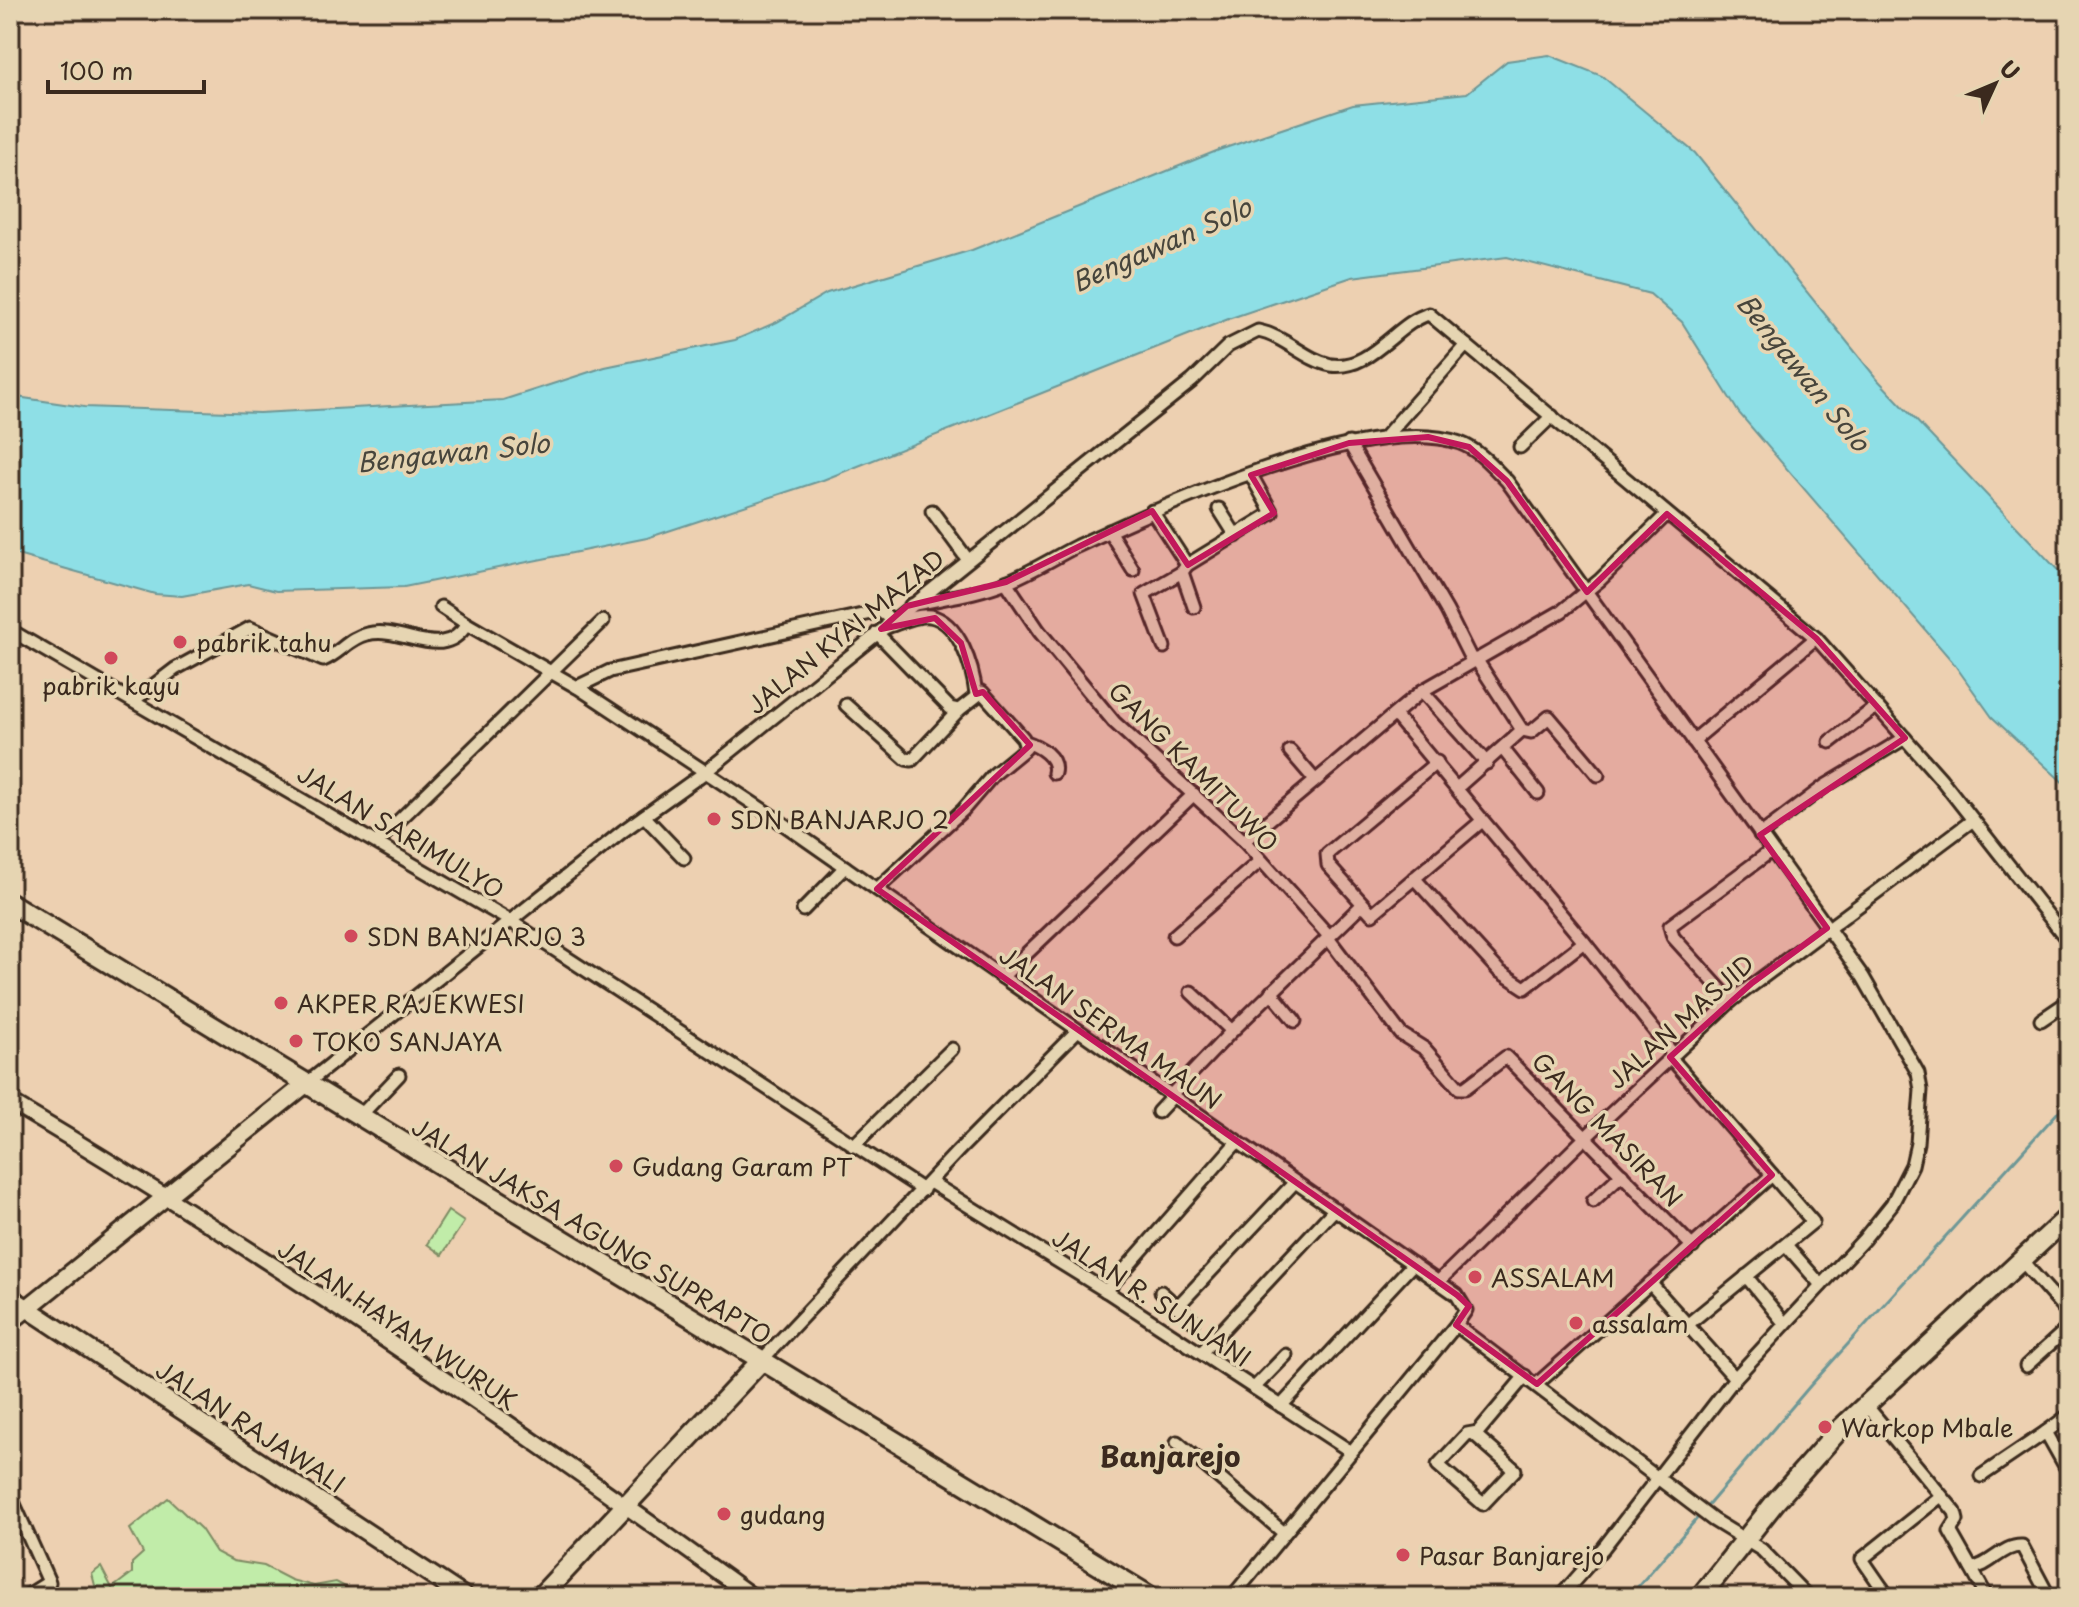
<svg xmlns="http://www.w3.org/2000/svg" width="2079" height="1607" viewBox="0 0 2079 1607" font-family="'Playpen Sans',sans-serif">
	<rect width="100%" height="100%" fill="#edd0b1"/>
	<filter id="ink" filterUnits="userSpaceOnUse"><feTurbulence type="fractalNoise" baseFrequency=".0125" numOctaves="2"/><feDisplacementMap in="SourceGraphic" scale="16" xChannelSelector="R" yChannelSelector="G"/><feConvolveMatrix kernelMatrix="1 2 1 2 8 2 1 2 1" color-interpolation-filters="sRGB"/></filter>
	<g filter="url(#ink)">
		<g fill="#c1eca9" stroke="#7e8b64" stroke-width="2">
			<polygon points="448,1211 464,1222 442,1255 427,1244"/>
			<polygon points="168,1498 201,1529 216,1552 233,1561 264,1566 291,1580 314,1586 336,1582 355,1592 356,1597 98,1597 92,1574 101,1567 112,1588 132,1573 132,1563 143,1553 130,1529"/>
		</g>
		<polygon fill="#8edfe6" stroke="#6d9796" stroke-width="2" points="1549,55 1602,76 1695,153 1877,379 2069,582 2069,788 1992,717 1952,661 1739,413 1682,322 1650,294 1507,257 1352,277 1231,318 823,480 647,538 404,587 276,591 248,584 182,596 155,594 10,553 10,396 84,407 259,413 503,400 605,367 735,340 777,322 827,293 972,250 1219,150 1353,105 1467,93 1507,61"/>
		<g fill="none" stroke-linecap="round" stroke-linejoin="round">
			<g stroke="#6d9796" stroke-width="3">
				<polyline points="1705,1509 1810,1386 2069,1100"/>
				<polyline points="1629,1597 1700,1515"/>
			</g>
			<g stroke="#3b2a1e" stroke-width="17">
				<g id="minor">
					<polyline points="1384,438 1466,345"/>
					<polyline points="1349,443 1447,611 1472,661"/>
					<polyline points="1520,447 1552,416"/>
					<polyline points="1219,509 1236,536"/>
					<polyline points="932,511 968,560"/>
					<polyline points="1152,511 1187,565"/>
					<polyline points="1109,531 1133,570"/>
					<polyline points="1006,582 1039,631 1114,722 1244,841 1329,936"/>
					<path d="M 911,605 C 942,598 977,594 1006,582 C 1030,573 1053,558 1077,546 C 1163,506 1370,411 1460,443 C 1479,450 1493,467 1507,481 L 1863,977 L 1918,1073 L 1921,1090 L 1917,1143 L 1912,1165 L 1892,1204 L 1864,1239 L 1735,1378 L 1604,1547 L 1560,1597"/>
					<polyline points="441,607 467,624"/>
					<polyline points="1194,607 1182,572 1187,565 1272,513 1251,475"/>
					<path d="M 887,627 C 899,623 917,614 930,616 C 960,622 973,668 976,694"/>
					<polyline points="10,630 512,922 923,1190"/>
					<polyline points="877,633 950,708 959,710 982,692 1023,738 1026,748 993,775 963,810 877,889"/>
					<polyline points="1164,647 1144,594 1182,572"/>
					<polyline points="1476,659 1522,730 1531,732 1549,717 1598,775"/>
					<polyline points="577,687 610,671 880,611 889,618 888,623"/>
					<polyline points="1422,691 1487,763"/>
					<path d="M 133,701 L 175,669 L 250,628 L 323,660 C 339,654 349,638 367,634 C 403,625 443,664 467,624 L 577,687 L 772,816 L 1457,1295 L 1466,1310 L 1456,1325 L 1232,1597"/>
					<polyline points="846,705 906,759 912,760 959,710"/>
					<polyline points="1395,715 1584,942"/>
					<polyline points="1693,741 1816,638"/>
					<path d="M 1026,742 C 1039,746 1058,757 1054,773"/>
					<polyline points="1830,742 1877,706"/>
					<polyline points="1503,749 1538,793"/>
					<polyline points="1290,751 1314,779"/>
					<polyline points="1437,762 1327,854 1328,865 1372,914 1482,821"/>
					<polyline points="1458,787 1522,730"/>
					<polyline points="644,816 684,858"/>
					<polyline points="1760,835 1825,786 1905,738"/>
					<polyline points="1244,841 1422,691 1562,611 1600,580 1667,514"/>
					<polyline points="377,842 603,621"/>
					<polyline points="1414,878 1499,971 1525,988 1584,942 1673,1054"/>
					<polyline points="803,910 845,867"/>
					<polyline points="1174,936 1260,861"/>
					<polyline points="1328,938 1401,1034 1425,1049 1459,1088 1465,1088 1506,1057 1693,1247"/>
					<polyline points="1002,977 1194,794"/>
					<polyline points="1191,992 1232,1031"/>
					<polyline points="1271,992 1295,1021"/>
					<polyline points="1731,1001 1673,937 1670,926 1771,851"/>
					<polyline points="2041,1020 2069,1001"/>
					<polyline points="1670,1057 1813,1222 1687,1325"/>
					<path d="M 306,1084 L 623,831 L 704,773 L 1192,381 L 1228,346 L 1258,331 C 1285,336 1305,360 1331,365 C 1371,371 1396,323 1429,314 L 1816,638 L 1941,779 L 2069,942"/>
					<polyline points="1170,1096 1232,1031 1362,905"/>
					<polyline points="1158,1112 1172,1097"/>
					<polyline points="359,1117 399,1075"/>
					<polyline points="853,1146 952,1049"/>
					<polyline points="930,1182 1106,1291 1350,1451"/>
					<polyline points="1593,1201 1622,1174"/>
					<polyline points="1786,1245 1821,1285"/>
					<polyline points="2022,1261 2069,1314"/>
					<polyline points="1746,1276 1785,1324"/>
					<polyline points="1438,1282 1586,1137 1731,1001 1973,820"/>
					<polyline points="1650,1283 1735,1378"/>
					<polyline points="1106,1291 1237,1142"/>
					<polyline points="1161,1292 1193,1321"/>
					<polyline points="1177,1307 1295,1182"/>
					<polyline points="1456,1325 1713,1520 1762,1550 1808,1597"/>
					<polyline points="1201,1353 1335,1209"/>
					<polyline points="761,1361 957,1152 1077,1031"/>
					<polyline points="2026,1366 2069,1327"/>
					<polyline points="1537,1384 1772,1175"/>
					<polyline points="1254,1388 1286,1355"/>
					<path d="M 1865,1404 L 1955,1512 L 1957,1520 L 1950,1531 L 1971,1568 C 1990,1567 2002,1545 2022,1546 L 2049,1597"/>
					<polyline points="1281,1406 1413,1264"/>
					<polyline points="2069,1415 2046,1432 2069,1473"/>
					<polyline points="1473,1433 1515,1470 1483,1504 1438,1465 1467,1434 1478,1432 1525,1376"/>
					<polyline points="1177,1442 1284,1533"/>
					<polyline points="1981,1476 2046,1432"/>
					<polyline points="10,1495 49,1582 25,1597"/>
					<polyline points="1971,1568 1987,1597"/>
					<polyline points="1882,1588 1862,1559 1941,1496"/>
					<polyline points="1870,1597 1882,1588 1888,1597"/>
				</g>
			</g>
			<g stroke="#3b2a1e" stroke-width="20">
				<path id="tertiary" d="M 10,1102 C 266,1253 512,1423 753,1597"/>
			</g>
			<g stroke="#3b2a1e" stroke-width="22">
				<g id="secondary">
					<polyline points="10,1297 465,1597"/>
					<polyline points="10,1322 306,1084"/>
				</g>
			</g>
			<g stroke="#3b2a1e" stroke-width="24">
				<g id="primary">
					<polyline points="10,903 1151,1597"/>
					<polyline points="540,1597 761,1361"/>
					<polyline points="1700,1597 1776,1501 1838,1431 2069,1216"/>
				</g>
			</g>
			<use href="#minor" stroke="#e6d5b2" stroke-width="11"/>
			<use href="#tertiary" stroke="#e6d5b2" stroke-width="14"/>
			<use href="#secondary" stroke="#e6d5b2" stroke-width="16"/>
			<use href="#primary" stroke="#e6d5b2" stroke-width="18"/>
		</g>
	</g>
	<path fill="#c2185b" fill-opacity="0.2" stroke="#c2185b" stroke-width="6" stroke-linejoin="round" d="M 1428,437 L 1469,447 L 1507,481 L 1587,592 L 1667,514 L 1816,638 L 1905,738 L 1760,835 L 1827,928 L 1752,983 L 1670,1057 L 1772,1175 L 1537,1384 L 1456,1325 L 1469,1306 L 1457,1295 L 877,889 L 1030,745 L 983,692 L 976,694 L 961,643 L 935,618 L 881,629 L 907,606 L 1006,582 L 1152,511 L 1188,565 L 1274,513 L 1251,475 L 1349,443 Z"/>
	<g fill="#d1495b" stroke="#e6d5b2" stroke-width="3">
		<circle cx="180" cy="642" r="8"/>
		<circle cx="111" cy="658" r="8"/>
		<circle cx="714" cy="819" r="8"/>
		<circle cx="351" cy="936" r="8"/>
		<circle cx="281" cy="1003" r="8"/>
		<circle cx="296" cy="1041" r="8"/>
		<circle cx="616" cy="1166" r="8"/>
		<circle cx="1475" cy="1277" r="8"/>
		<circle cx="1576" cy="1323" r="8"/>
		<circle cx="1825" cy="1427" r="8"/>
		<circle cx="724" cy="1514" r="8"/>
		<circle cx="1403" cy="1555" r="8"/>
	</g>
	<g text-anchor="middle" dominant-baseline="central" stroke-width="7" stroke-linejoin="round" paint-order="stroke">
		<g font-size="24" fill="#3b2a1e" stroke="#e6d5b2">
			<text transform="translate(845 631) rotate(-39)">JALAN KYAI MAZAD</text>
			<text transform="translate(1194 766) rotate(45)">GANG KAMITUWO</text>
			<text transform="translate(401 831) rotate(31)">JALAN SARIMULYO</text>
			<text transform="translate(1680 1021) rotate(-42)">JALAN MASJID</text>
			<text transform="translate(1111 1027) rotate(35)">JALAN SERMA MAUN</text>
			<text transform="translate(1608 1129) rotate(46)">GANG MASIRAN</text>
			<text transform="translate(592 1230) rotate(31)">JALAN JAKSA AGUNG SUPRAPTO</text>
			<text transform="translate(1152 1297) rotate(33)">JALAN R. SUNJANI</text>
			<text transform="translate(398 1324) rotate(34)">JALAN HAYAM WURUK</text>
			<text transform="translate(251 1426) rotate(33)">JALAN RAJAWALI</text>
		</g>
		<g font-size="24" fill="#3b2a1e" stroke="#e6d5b2" text-anchor="start">
			<text x="196" y="642">pabrik tahu</text>
			<text x="111" y="685" text-anchor="middle">pabrik kayu</text>
			<text x="730" y="819">SDN BANJARJO 2</text>
			<text x="367" y="936">SDN BANJARJO 3</text>
			<text x="297" y="1003">AKPER RAJEKWESI</text>
			<text x="312" y="1041">TOKO SANJAYA</text>
			<text x="632" y="1166">Gudang Garam PT</text>
			<text x="1491" y="1277">ASSALAM</text>
			<text x="1592" y="1323">assalam</text>
			<text x="1841" y="1427">Warkop Mbale</text>
			<text x="740" y="1514">gudang</text>
			<text x="1419" y="1555">Pasar Banjarejo</text>
		</g>
		<g font-size="26" font-style="italic" fill="#47453c" stroke="#e6d5b2">
			<text transform="translate(1161 244) rotate(-24)">Bengawan Solo</text>
			<text transform="translate(1804 372) rotate(51)">Bengawan Solo</text>
			<text transform="translate(453 452) rotate(-6)">Bengawan Solo</text>
		</g>
		<g font-size="28" font-weight="bold" fill="#3b2a1e" stroke="#e6d5b2">
			<text x="1170" y="1455">Banjarejo</text>
		</g>
	</g>
	<rect width="2079" height="1607" fill="none" stroke="#e6d5b2" stroke-width="40"/>
	<rect x="20" y="20" width="2039" height="1567" fill="none" stroke="#3b2a1e" stroke-width="3" filter="url(#ink)"/>
	<g transform="translate(1995 84) rotate(46)" stroke="#e6d5b2" stroke-width="6" paint-order="stroke">
	<path d="M0-6L14 30L0 20L-14 30Z" fill="#3b2a1e"/>
	<text y="-12" font-size="22" font-weight="bold" text-anchor="middle" fill="#3b2a1e">U</text>
	</g>
	<path d="M48 80v12h156v-12" fill="none" stroke="#3b2a1e" stroke-width="4"/>
	<text x="60" y="80" font-size="24" fill="#3b2a1e" stroke="#e6d5b2" stroke-width="6" paint-order="stroke">100 m</text>
</svg>
